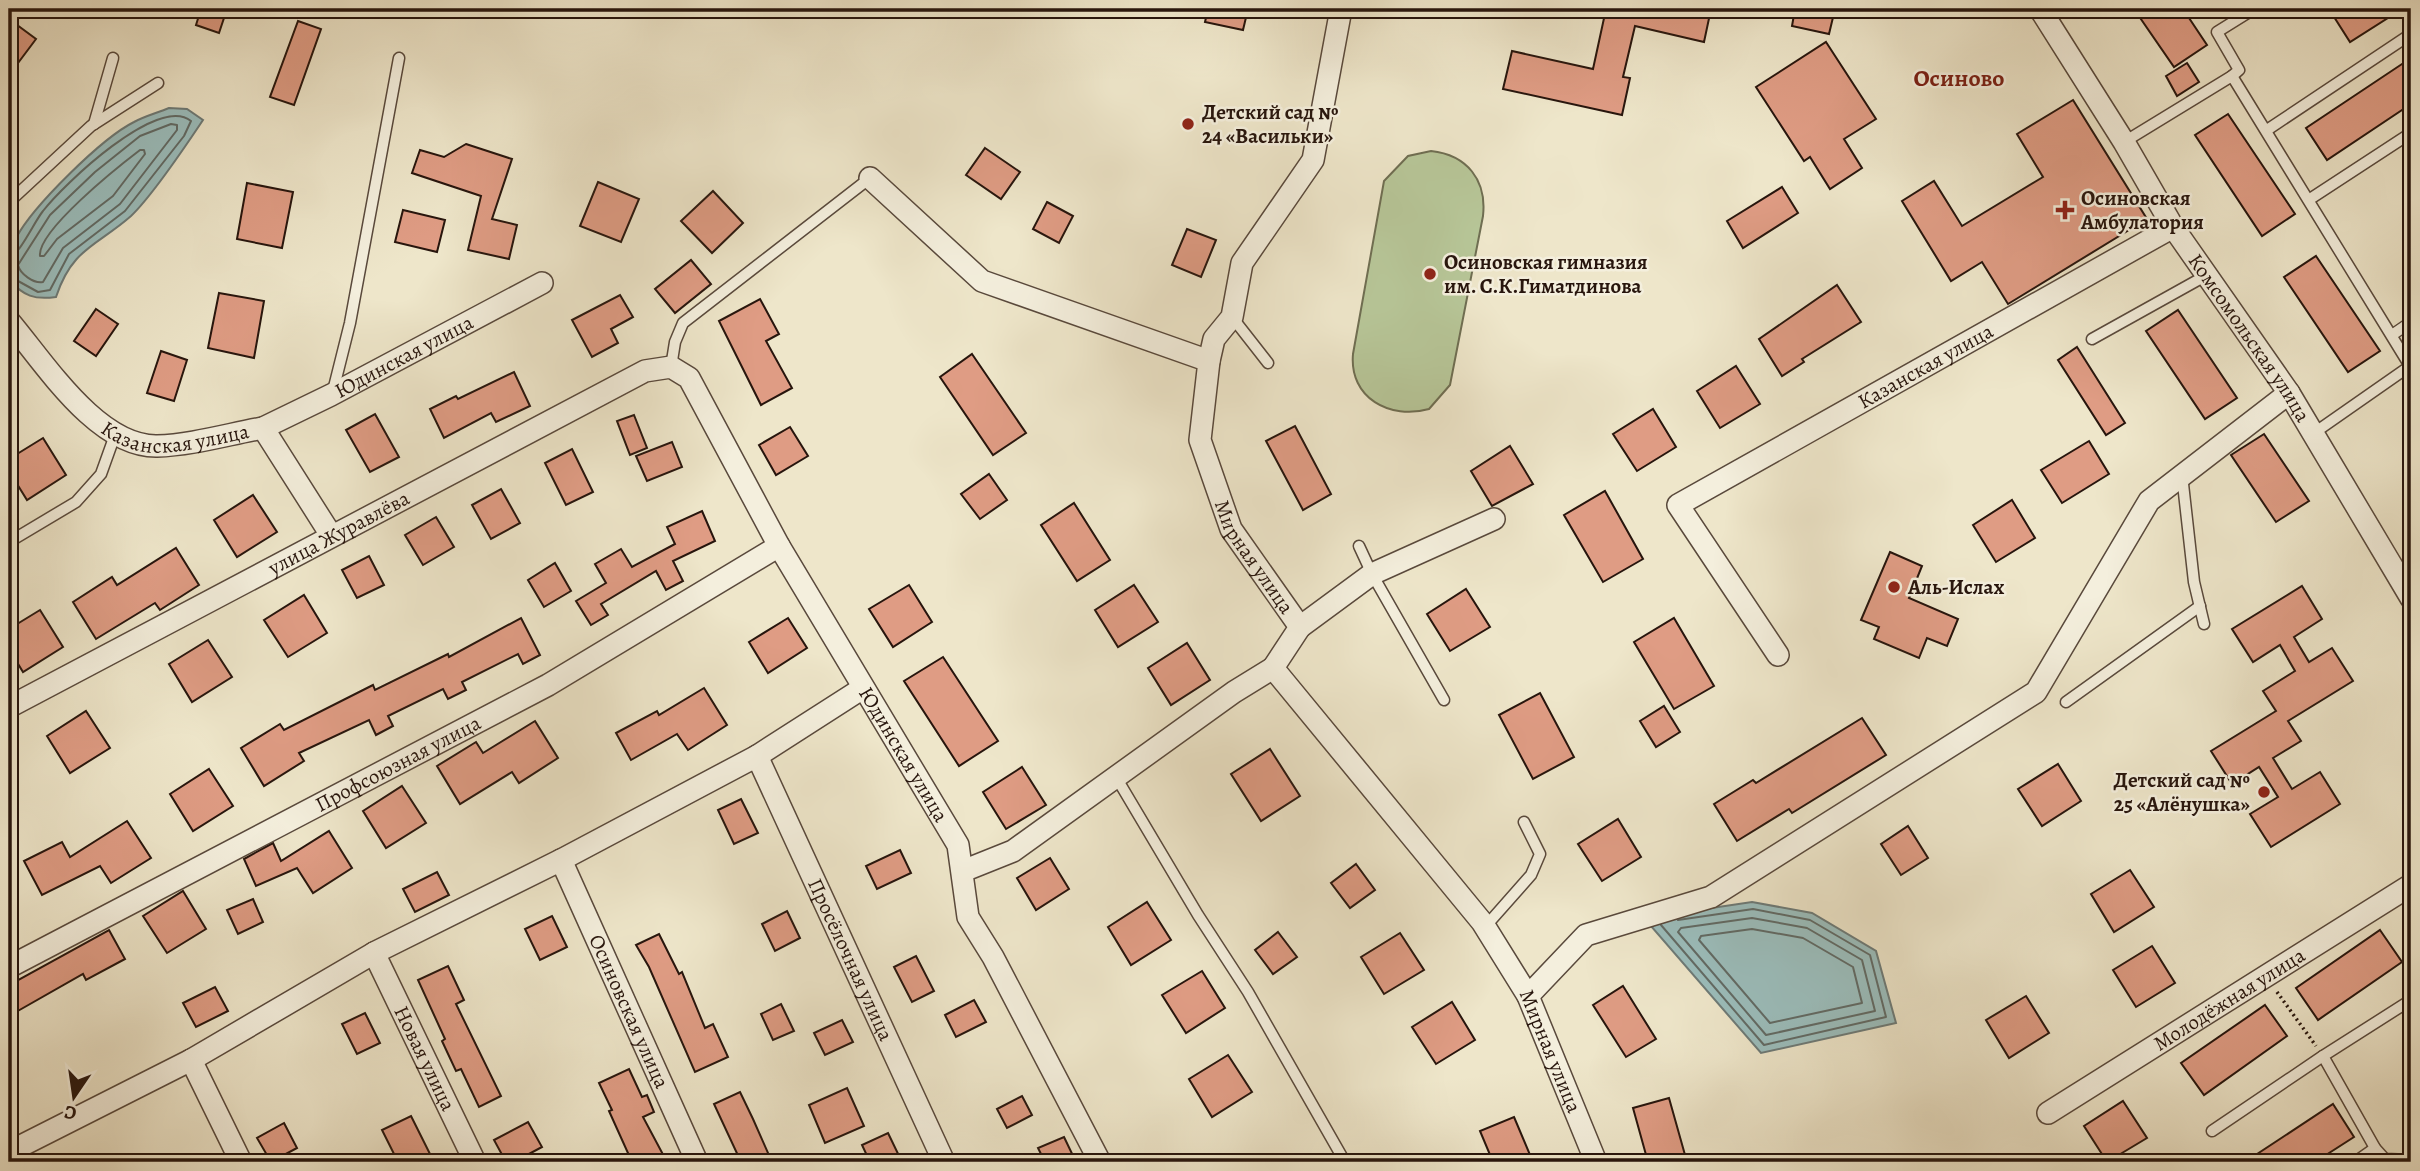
<svg xmlns="http://www.w3.org/2000/svg" width="2420" height="1171" viewBox="0 0 2420 1171" font-family="Alegreya,serif">
	<rect width="100%" height="100%" fill="#eee6ca"/>
	<filter id="stains"><feTurbulence type="fractalNoise" baseFrequency=".00286" numOctaves="4"/><feColorMatrix values="0 0 0 0 .2 0 0 0 0 .09 0 0 0 0 .02 0 0 0 .5 -.17"/></filter>
	<radialGradient id="worn" r=".72"><stop offset=".6" stop-color="#630" stop-opacity="0"/><stop offset="1" stop-color="#630" stop-opacity=".3"/></radialGradient>
	<path fill="#b7c698" stroke="#6f6e52" stroke-width="2" d="M 1431,151 C 1467,155 1487,180 1483,216 L 1450,385 L 1429,409 C 1390,420 1349,398 1353,354 L 1384,181 L 1408,156 Z"/>
	<g fill="#9bbebd" stroke="#6d7a77" stroke-width="2">
		<path d="M 169,108 L 187,109 L 203,120 C 185,147 153,195 131,216 C 97,246 72,248 56,297 C 34,300 24,296 9,280 C 9,265 9,252 16,238 C 33,206 102,138 134,122 C 145,116 157,113 169,108 Z"/>
		<polygon points="1752,902 1812,913 1876,951 1896,1023 1761,1053 1644,918"/>
	</g>
	<g fill="none" stroke-linecap="round" stroke-linejoin="round">
		<g stroke="#616a65" stroke-width="2">
			<path d="M 171,124 L 177,125 L 177,130 L 120,204 L 63,248 L 43,282 C 34,284 20,274 18,265 L 50,215 L 95,172 L 140,136 Z"/>
			<path d="M 140,150 L 144,150 L 145,154 L 113,196 L 57,239 L 44,256 L 40,256 C 37,231 119,166 140,150 Z"/>
			<path d="M 9,257 C 19,256 34,222 43,211 C 63,185 158,94 191,121 L 184,136 L 125,211 L 69,254 L 50,290 L 38,292 L 9,276"/>
			<polygon points="1752,918 1807,928 1862,960 1875,1011 1766,1035 1678,932 1681,928"/>
			<polyline points="1661,925 1764,1045 1886,1017 1870,955 1810,920 1753,909 1678,920"/>
			<polygon points="1752,929 1803,938 1853,967 1862,1003 1770,1023 1699,940 1701,936"/>
		</g>
	</g>
	<g fill="#df9c84" stroke="#27150d" stroke-width="2">
		<polygon points="201,9 227,9 219,33 196,25"/>
		<polygon points="1208,9 1248,9 1243,30 1205,22"/>
		<polygon points="1606,9 1711,9 1704,42 1635,26 1623,77 1630,78 1622,115 1503,89 1512,51 1593,69"/>
		<polygon points="1795,9 1835,9 1829,34 1792,26"/>
		<polygon points="2134,9 2183,9 2207,45 2174,67"/>
		<polygon points="2329,9 2402,9 2350,42"/>
		<polygon points="9,19 36,39 9,75"/>
		<polygon points="298,21 321,29 294,105 270,97"/>
		<polygon points="1826,42 1876,119 1844,139 1862,168 1830,189 1810,157 1804,161 1756,87"/>
		<polygon points="2411,58 2411,104 2327,160 2306,128"/>
		<polygon points="2187,63 2199,82 2177,96 2166,76"/>
		<polygon points="2073,100 2147,219 2008,304 1982,262 1951,281 1902,201 1934,181 1962,226 2043,177 2017,134"/>
		<polygon points="2228,114 2295,214 2262,236 2195,135"/>
		<polygon points="466,144 512,159 492,219 517,225 509,259 468,250 481,196 412,173 420,150 444,157"/>
		<polygon points="985,148 1020,172 1001,199 966,175"/>
		<polygon points="598,182 639,199 621,242 580,226"/>
		<polygon points="247,183 293,192 282,248 237,239"/>
		<polygon points="1782,187 1798,213 1743,248 1727,221"/>
		<polygon points="713,191 743,223 712,253 681,221"/>
		<polygon points="1047,202 1073,216 1059,243 1033,229"/>
		<polygon points="403,210 445,220 437,252 395,242"/>
		<polygon points="1187,229 1216,240 1201,277 1172,265"/>
		<polygon points="2316,256 2380,351 2348,372 2284,277"/>
		<polygon points="691,260 711,284 675,313 655,289"/>
		<polygon points="1837,285 1861,322 1802,359 1804,362 1782,376 1759,339"/>
		<polygon points="219,293 264,301 254,358 208,348"/>
		<polygon points="620,295 633,317 611,329 618,343 592,357 572,320"/>
		<polygon points="760,299 779,334 766,341 792,388 761,405 719,321"/>
		<polygon points="96,309 118,324 96,356 74,341"/>
		<polygon points="2178,310 2237,398 2205,419 2146,331"/>
		<polygon points="2077,347 2125,423 2106,435 2058,360"/>
		<polygon points="161,351 187,360 174,401 147,393"/>
		<polygon points="972,354 1026,433 993,455 940,377"/>
		<polygon points="1736,366 1760,404 1720,428 1697,391"/>
		<polygon points="514,372 530,406 496,422 491,413 444,438 430,409 456,396 458,399"/>
		<polygon points="1653,409 1676,447 1637,471 1613,434"/>
		<polygon points="375,414 399,457 370,472 346,430"/>
		<polygon points="634,415 647,448 630,455 617,421"/>
		<polygon points="1295,426 1331,494 1303,510 1266,441"/>
		<polygon points="790,427 808,456 776,475 759,445"/>
		<polygon points="2264,434 2309,501 2276,522 2231,455"/>
		<polygon points="43,438 66,475 27,500 9,471 9,459"/>
		<polygon points="2089,441 2109,474 2062,503 2041,470"/>
		<polygon points="672,442 682,467 647,481 636,456"/>
		<polygon points="1510,446 1533,484 1492,506 1471,471"/>
		<polygon points="572,449 593,492 566,505 545,463"/>
		<polygon points="989,474 1007,500 980,519 961,494"/>
		<polygon points="501,489 520,523 491,539 472,505"/>
		<polygon points="1605,491 1643,559 1603,582 1564,515"/>
		<polygon points="253,495 277,532 237,557 214,520"/>
		<polygon points="2012,500 2035,538 1996,562 1973,525"/>
		<polygon points="1074,503 1110,560 1077,581 1041,525"/>
		<polygon points="702,511 715,541 673,561 683,581 666,590 656,571 601,604 608,615 591,625 576,601 606,583 595,564 621,549 632,567 675,544 667,527"/>
		<polygon points="436,517 454,547 423,565 405,535"/>
		<polygon points="176,548 199,585 160,610 155,603 96,639 73,602 112,577 117,585"/>
		<polygon points="1890,552 1922,566 1909,598 1958,619 1947,646 1927,638 1919,658 1874,639 1879,627 1861,620"/>
		<polygon points="369,556 384,585 357,598 342,570"/>
		<polygon points="555,563 571,591 544,607 528,580"/>
		<polygon points="909,585 932,622 893,647 869,609"/>
		<polygon points="1134,585 1158,622 1118,647 1095,610"/>
		<polygon points="2302,586 2322,619 2294,637 2309,662 2332,648 2353,681 2288,721 2301,741 2273,758 2292,789 2320,772 2340,804 2271,847 2250,814 2278,797 2259,767 2232,784 2211,751 2276,711 2263,691 2295,671 2280,645 2253,662 2232,629"/>
		<polygon points="1466,589 1490,627 1450,651 1427,614"/>
		<polygon points="304,595 327,633 288,657 264,620"/>
		<polygon points="40,610 63,647 23,672 9,649 9,629"/>
		<polygon points="521,618 540,655 523,664 518,654 462,682 466,690 448,699 443,689 388,716 393,726 376,735 369,720 299,753 304,761 264,786 241,748 280,724 284,730 373,685 375,690 448,654 449,657"/>
		<polygon points="788,618 807,648 768,673 749,642"/>
		<polygon points="1674,618 1714,686 1674,709 1634,642"/>
		<polygon points="208,640 232,677 192,702 169,664"/>
		<polygon points="1187,643 1210,680 1171,705 1148,668"/>
		<polygon points="943,657 998,741 959,766 904,681"/>
		<polygon points="704,688 727,725 688,750 677,734 631,760 616,733 657,711 659,715"/>
		<polygon points="1540,693 1574,757 1533,779 1499,715"/>
		<polygon points="1664,706 1680,732 1656,747 1640,721"/>
		<polygon points="86,711 110,748 70,773 47,736"/>
		<polygon points="1862,718 1886,755 1792,813 1789,809 1737,841 1714,804 1753,780 1756,783"/>
		<polygon points="535,721 558,758 519,783 512,772 460,804 437,766 476,742 483,753"/>
		<polygon points="1270,749 1300,796 1261,821 1231,774"/>
		<polygon points="2058,764 2081,801 2042,826 2018,789"/>
		<polygon points="1022,767 1046,805 1006,829 983,792"/>
		<polygon points="209,769 233,806 193,831 170,794"/>
		<polygon points="402,786 426,823 386,848 363,811"/>
		<polygon points="741,799 758,833 734,844 718,810"/>
		<polygon points="1618,819 1641,857 1602,881 1578,844"/>
		<polygon points="127,821 151,858 111,883 100,866 42,895 24,861 62,842 70,857"/>
		<polygon points="1908,826 1928,858 1901,875 1881,844"/>
		<polygon points="329,831 352,868 313,893 297,868 256,886 244,859 273,843 281,861"/>
		<polygon points="900,850 911,873 877,889 866,866"/>
		<polygon points="1050,858 1069,889 1036,910 1017,878"/>
		<polygon points="1356,864 1375,890 1350,908 1331,883"/>
		<polygon points="2130,870 2154,907 2114,932 2091,894"/>
		<polygon points="437,872 449,895 415,912 403,889"/>
		<polygon points="183,891 206,929 167,953 143,916"/>
		<polygon points="253,899 263,922 238,934 227,910"/>
		<polygon points="1147,902 1171,940 1131,965 1108,927"/>
		<polygon points="787,911 800,938 775,951 762,924"/>
		<polygon points="552,916 567,947 540,960 525,929"/>
		<polygon points="109,930 125,959 86,980 83,974 16,1012 9,1000 9,985"/>
		<polygon points="2380,930 2402,962 2318,1020 2296,988"/>
		<polygon points="1278,932 1297,957 1273,974 1255,950"/>
		<polygon points="1400,933 1424,970 1384,994 1361,957"/>
		<polygon points="659,934 679,974 682,972 705,1028 713,1024 728,1057 695,1072 649,967 636,945"/>
		<polygon points="2152,946 2175,983 2136,1007 2113,970"/>
		<polygon points="916,956 934,991 912,1002 894,967"/>
		<polygon points="448,966 464,1000 456,1004 501,1096 479,1107 461,1069 456,1071 442,1041 445,1039 418,980"/>
		<polygon points="1202,971 1225,1008 1186,1033 1162,995"/>
		<polygon points="1623,986 1656,1039 1626,1057 1593,1005"/>
		<polygon points="215,987 228,1011 196,1027 183,1003"/>
		<polygon points="2026,996 2049,1033 2009,1058 1986,1020"/>
		<polygon points="974,1000 986,1022 956,1037 945,1015"/>
		<polygon points="1452,1002 1475,1040 1436,1064 1412,1027"/>
		<polygon points="781,1004 794,1031 773,1040 761,1014"/>
		<polygon points="2265,1005 2287,1036 2204,1095 2181,1063"/>
		<polygon points="365,1013 380,1043 357,1054 342,1024"/>
		<polygon points="842,1020 853,1042 825,1055 814,1033"/>
		<polygon points="1228,1055 1252,1092 1212,1117 1189,1079"/>
		<polygon points="629,1069 642,1097 647,1095 654,1112 643,1117 667,1162 632,1162 609,1111 612,1110 599,1083"/>
		<polygon points="847,1088 864,1126 825,1143 809,1105"/>
		<polygon points="740,1092 753,1119 772,1162 741,1162 714,1104"/>
		<polygon points="1022,1096 1032,1115 1007,1128 997,1109"/>
		<polygon points="1669,1098 1687,1162 1648,1162 1633,1108"/>
		<polygon points="2123,1101 2147,1138 2107,1162 2084,1126"/>
		<polygon points="2333,1104 2354,1137 2315,1162 2245,1162"/>
		<polygon points="411,1116 434,1162 398,1162 382,1130"/>
		<polygon points="1514,1117 1533,1162 1493,1162 1480,1131"/>
		<polygon points="528,1122 542,1147 514,1162 506,1162 494,1140"/>
		<polygon points="284,1123 297,1148 271,1162 257,1138"/>
		<polygon points="888,1133 902,1162 870,1162 862,1145"/>
		<polygon points="1064,1137 1076,1162 1045,1162 1038,1148"/>
	</g>
	<g fill="none" stroke-linecap="round" stroke-linejoin="round">
		<g stroke="#59493c" stroke-width="13">
			<g id="service">
				<polyline points="2232,76 2239,70 2217,32 2254,9"/>
				<polyline points="94,124 113,58"/>
				<polyline points="2267,130 2411,34"/>
				<polyline points="2124,142 2232,76 2410,366 2314,433"/>
				<polyline points="2310,199 2411,133"/>
				<polyline points="9,202 91,126 158,83"/>
				<polyline points="1232,317 1268,363"/>
				<polyline points="2392,335 2411,322"/>
				<polyline points="2092,339 2207,275"/>
				<polyline points="671,367 675,342 683,323 870,178"/>
				<polyline points="332,395 350,323 399,58"/>
				<polyline points="2182,475 2194,582 2204,624"/>
				<polyline points="9,542 76,502 101,474 115,435"/>
				<polyline points="1359,546 1372,574 1444,700"/>
				<polyline points="2066,702 2200,606"/>
				<polyline points="1116,777 1198,915 1248,992 1345,1162"/>
				<polyline points="1485,927 1531,875 1540,854 1524,822"/>
				<polyline points="2411,1000 2323,1056 2375,1148 2385,1159 2411,1160"/>
				<polyline points="2212,1131 2323,1056"/>
				<polyline points="2355,1162 2375,1148"/>
			</g>
		</g>
		<g stroke="#59493c" stroke-width="24">
			<g id="minor">
				<path id="s1" d="M 2040,9 L 2124,142 L 2173,227 L 2289,393 L 2411,598"/>
				<path id="s2" d="M 870,178 L 982,281 L 1209,361 L 1200,440 L 1231,529 L 1300,627 L 1273,668 L 1482,922 L 1528,996 L 1596,1162"/>
				<path id="s3" d="M 9,321 C 44,362 97,447 157,446 C 192,445 229,434 263,428 L 331,535"/>
				<polyline points="1209,361 1214,339 1232,317 1242,263 1313,160 1341,9"/>
				<path id="s4" d="M 263,428 L 331,395 L 542,283"/>
				<polyline points="1300,627 1372,574 1494,519"/>
				<path id="s5" d="M 1778,655 L 1678,505 L 2173,227"/>
				<path id="s6" d="M 9,707 L 645,371 L 671,367 L 689,378 L 779,546 L 958,845 L 968,917 L 993,957 L 1100,1162"/>
				<path id="s7" d="M 757,756 L 944,1162"/>
				<path id="s8" d="M 561,860 L 697,1162"/>
				<polyline points="963,871 1013,851 1234,692 1273,668"/>
				<path id="s9" d="M 374,953 L 475,1162"/>
				<path id="s10" d="M 9,967 L 548,685 L 779,546"/>
				<polyline points="1528,996 1586,935 1711,897 2036,692 2149,501 2289,393"/>
				<polyline points="191,1060 241,1162"/>
				<path id="s11" d="M 2048,1113 L 2411,885"/>
				<polyline points="9,1152 191,1060 374,953 561,860 757,756 863,688"/>
			</g>
		</g>
		<polyline stroke="#27150d" stroke-width="3.5" stroke-dasharray="2 3.5" stroke-linecap="butt" points="2277,992 2316,1046"/>
		<use href="#service" stroke="#f4efdd" stroke-width="10"/>
		<use href="#minor" stroke="#f4efdd" stroke-width="21"/>
	</g>
	<g fill="#8f2418" stroke="#f4efdd" stroke-width="2.5">
		<circle cx="1188" cy="124" r="7"/>
		<path d="M2061.5 199.5h7v7h7v7h-7v7h-7v-7h-7v-7h7z"/>
		<circle cx="1430" cy="274" r="7"/>
		<circle cx="1894" cy="587" r="7"/>
		<circle cx="2264" cy="792" r="7"/>
	</g>
	<g text-anchor="middle" dominant-baseline="central" stroke-width="5" stroke-linejoin="round" paint-order="stroke">
		<g font-size="21" font-weight="bold" fill="#27150d" stroke="#f4efdd" text-anchor="start">
			<text x="1202" y="112">Детский сад №<tspan x="1202" dy="24">24 «Васильки»</tspan></text>
			<text x="2081" y="198">Осиновская<tspan x="2081" dy="24">Амбулатория</tspan></text>
			<text x="1444" y="262">Осиновская гимназия<tspan x="1444" dy="24">им. С.К.Гиматдинова</tspan></text>
			<text x="1908" y="587">Аль-Ислах</text>
			<text x="2250" y="780" text-anchor="end">Детский сад №<tspan x="2250" dy="24">25 «Алёнушка»</tspan></text>
		</g>
		<g font-size="21" fill="#27150d" stroke="#f4efdd">
			<text stroke="none"><textPath href="#s1" startOffset="390">Комсомольская улица</textPath></text>
			<text stroke="none"><textPath href="#s4" startOffset="158">Юдинская улица</textPath></text>
			<text stroke="none"><textPath href="#s5" startOffset="464">Казанская улица</textPath></text>
			<text stroke="none"><textPath href="#s3" startOffset="217">Казанская улица</textPath></text>
			<text stroke="none"><textPath href="#s6" startOffset="373">улица Журавлёва</textPath></text>
			<text stroke="none"><textPath href="#s2" startOffset="602">Мирная улица</textPath></text>
			<text stroke="none"><textPath href="#s6" startOffset="1200">Юдинская улица</textPath></text>
			<text stroke="none"><textPath href="#s10" startOffset="439">Профсоюзная улица</textPath></text>
			<text stroke="none"><textPath href="#s7" startOffset="224">Просёлочная улица</textPath></text>
			<text stroke="none"><textPath href="#s11" startOffset="214">Молодёжная улица</textPath></text>
			<text stroke="none"><textPath href="#s8" startOffset="166">Осиновская улица</textPath></text>
			<text stroke="none"><textPath href="#s2" startOffset="1211">Мирная улица</textPath></text>
			<text stroke="none"><textPath href="#s9" startOffset="117">Новая улица</textPath></text>
		</g>
		<g font-size="24" font-weight="bold" fill="#7a1f14" stroke="#f4efdd">
			<text x="1959" y="78">Осиново</text>
		</g>
	</g>
	<rect width="2420" height="1171" fill="none" stroke="#eee6ca" stroke-width="35"/>
	<rect x="10" y="10" width="2399" height="1150" fill="none" stroke="#27150d" stroke-width="3.5"/>
	<rect x="18" y="18" width="2385" height="1136" fill="none" stroke="#27150d" stroke-width="2"/>
	<g transform="translate(74 1097) rotate(193)" stroke="#f4efdd" stroke-width="5" paint-order="stroke">
	<path d="M0-5L12 26L0 18L-12 26Z" fill="#27150d"/>
	<text y="-10" font-size="19" font-weight="bold" text-anchor="middle" fill="#27150d">С</text>
	</g>
	<rect width="100%" height="100%" filter="url(#stains)"/>
	<rect width="100%" height="100%" fill="url(#worn)"/>
</svg>
